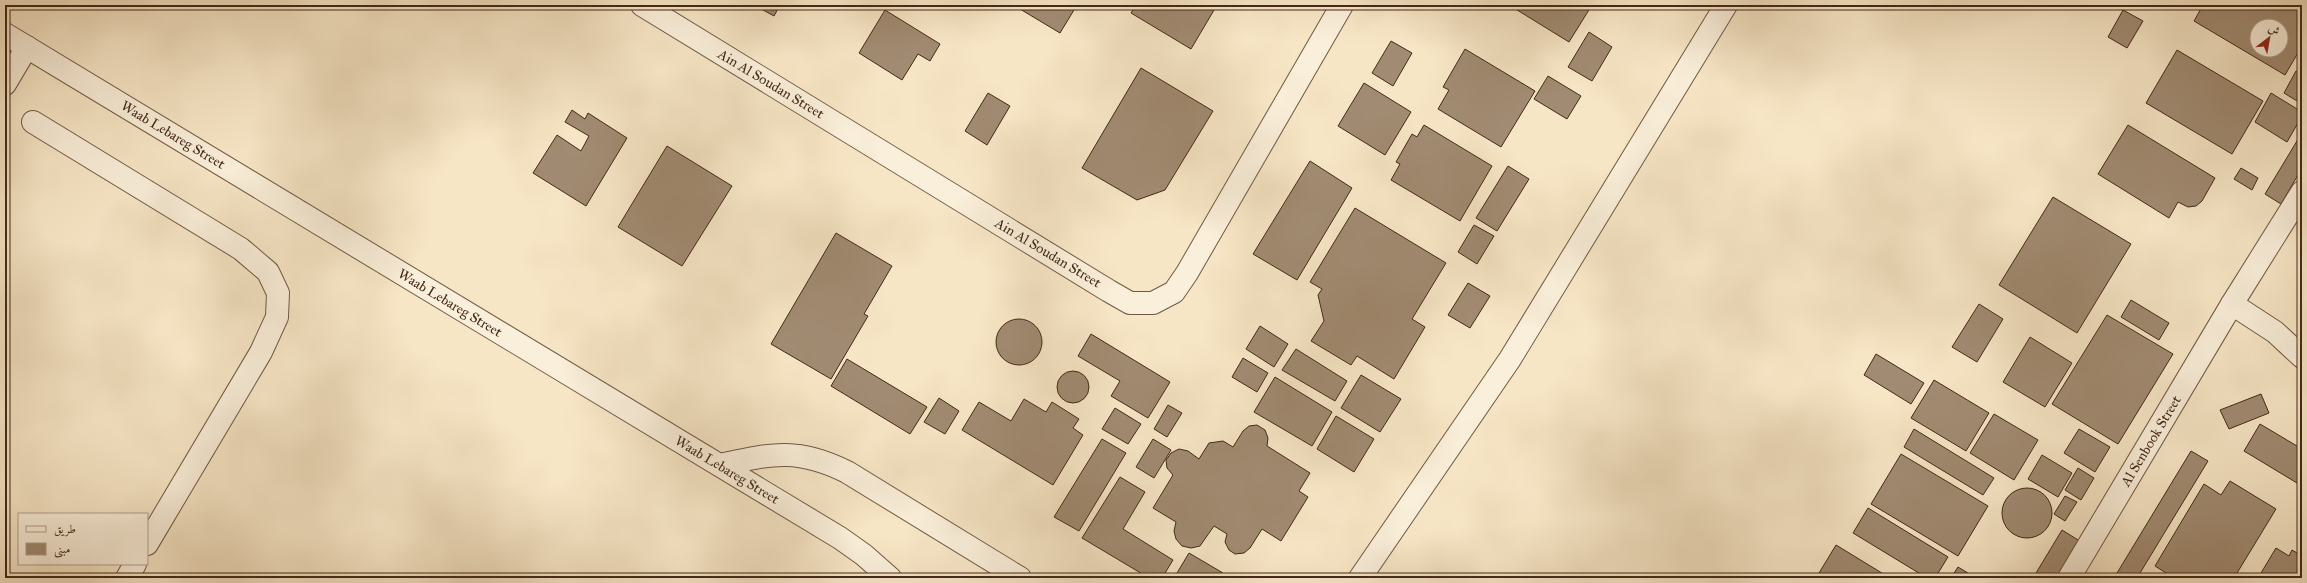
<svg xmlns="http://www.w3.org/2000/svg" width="2307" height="583" viewBox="0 0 2307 583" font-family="'IM FELL Great Primer',Amiri,serif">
	<rect width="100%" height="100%" fill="#f7e6c6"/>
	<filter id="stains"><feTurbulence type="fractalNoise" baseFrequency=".005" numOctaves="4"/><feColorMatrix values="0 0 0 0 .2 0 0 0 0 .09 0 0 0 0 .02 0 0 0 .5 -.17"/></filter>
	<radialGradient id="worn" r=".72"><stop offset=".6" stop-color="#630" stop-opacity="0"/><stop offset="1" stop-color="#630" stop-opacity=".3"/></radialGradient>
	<g fill="#a18b72" stroke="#432917" fill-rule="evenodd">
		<polygon points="754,5 780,5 774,16"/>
		<polygon points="1022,5 1077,5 1060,33 1020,9"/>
		<polygon points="1136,5 1217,5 1191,49 1131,13"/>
		<polygon points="1509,5 1592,5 1569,42"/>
		<path d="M 2203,5 L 2302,5 L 2302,46 L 2285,75 L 2194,21 ZM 2257,26 L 2281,26 L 2281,50 L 2257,50 Z"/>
		<polygon points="885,10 940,44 930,61 918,54 902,80 859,53"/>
		<polygon points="2123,10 2143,21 2127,48 2108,37"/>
		<polygon points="1589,32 1612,47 1592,81 1568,67"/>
		<polygon points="1391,41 1412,53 1393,86 1372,73"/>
		<polygon points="1465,49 1535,91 1501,147 1438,109 1449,90 1443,87"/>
		<polygon points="2177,50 2263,101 2232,154 2146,103"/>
		<polygon points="1141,68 1213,111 1165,190 1137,200 1082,168"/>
		<polygon points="2296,71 2302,75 2302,104 2284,93"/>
		<polygon points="1548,76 1581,96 1567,119 1534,99"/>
		<polygon points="1364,83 1411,112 1385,155 1338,126"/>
		<polygon points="988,93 1010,106 987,145 965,131"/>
		<polygon points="2271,93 2302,112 2302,116 2287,142 2255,122"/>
		<polygon points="572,110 585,119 588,113 627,138 586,206 533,173 557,135 581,151 589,136 565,122"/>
		<polygon points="1424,125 1492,166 1460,221 1391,180 1400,164 1396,162 1412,134 1417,137"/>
		<polygon points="2128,125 2215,178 2202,201 2196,206 2188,207 2178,202 2169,218 2098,174"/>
		<polygon points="2300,136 2302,137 2302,168 2281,204 2265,194"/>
		<polygon points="667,146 732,186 682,266 618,227"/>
		<polygon points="1310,161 1352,188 1297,280 1253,254"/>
		<polygon points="1508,166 1529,179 1497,231 1476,218"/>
		<polygon points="2241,168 2258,178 2252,190 2234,179"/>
		<polygon points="2053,197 2131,244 2077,333 1999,285"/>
		<polygon points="1355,208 1446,263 1412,319 1425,327 1394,379 1357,356 1351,365 1311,341 1324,321 1318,295 1322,289 1310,282"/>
		<polygon points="1474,225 1494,236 1477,264 1458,252"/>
		<polygon points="836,233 892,266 864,314 868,316 831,379 771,344"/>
		<polygon points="1468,283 1490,296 1470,328 1448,315"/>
		<polygon points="2131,300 2169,323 2159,340 2121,317"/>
		<polygon points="1979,304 2003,319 1977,362 1952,347"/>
		<polygon points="2107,315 2173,354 2118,444 2052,404"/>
		<circle cx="1019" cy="342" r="23"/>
		<polygon points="1260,326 1288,344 1274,367 1246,349"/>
		<polygon points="1091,334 1170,382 1148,418 1111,396 1120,381 1078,356"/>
		<polygon points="2030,337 2072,363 2045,407 2003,382"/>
		<polygon points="1296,349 1347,381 1335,401 1282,370"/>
		<polygon points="1876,354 1924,383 1911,404 1864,375"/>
		<polygon points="1243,358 1268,373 1257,392 1232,377"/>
		<polygon points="847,359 927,407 910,434 831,386"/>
		<circle cx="1073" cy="387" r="16"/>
		<polygon points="1361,375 1401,399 1380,432 1341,408"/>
		<polygon points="1275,377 1332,412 1312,446 1254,412"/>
		<polygon points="1934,380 1989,413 1966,451 1911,418"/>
		<polygon points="2261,394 2269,413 2229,429 2220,410"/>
		<polygon points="939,398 959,411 945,434 924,422"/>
		<polygon points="1024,399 1046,412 1052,402 1079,419 1073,428 1083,435 1053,485 962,430 979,402 1011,421"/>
		<polygon points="1168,405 1182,413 1167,437 1154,429"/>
		<polygon points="1115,408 1141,424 1128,444 1102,429"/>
		<polygon points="1994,414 2038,440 2014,480 1970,453"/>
		<polygon points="1336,416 1374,439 1354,472 1317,449"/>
		<polygon points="2260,424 2302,449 2302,486 2244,451"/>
		<polygon points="1257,425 1265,430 1268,438 1267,446 1310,473 1299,491 1308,497 1281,541 1262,529 1250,548 1244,553 1235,554 1229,550 1225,542 1227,534 1214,526 1200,546 1191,548 1182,546 1176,539 1174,531 1176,522 1153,508 1173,475 1167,468 1166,460 1171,453 1179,449 1188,451 1199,459 1209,443 1223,441 1233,447 1243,431 1249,426"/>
		<polygon points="1914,429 1994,478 1983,495 1904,447"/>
		<polygon points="2079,429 2110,447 2095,472 2064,453"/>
		<polygon points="1102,439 1126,453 1079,531 1054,517"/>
		<polygon points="1153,439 1171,450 1154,478 1136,467"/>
		<polygon points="2191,451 2208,461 2137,578 2114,578"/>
		<polygon points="1901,454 1988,506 1958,556 1871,504"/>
		<polygon points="2042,455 2072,473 2058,497 2028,479"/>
		<polygon points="2078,468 2094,478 2081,500 2065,490"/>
		<polygon points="1120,477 1145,492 1123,529 1173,560 1162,578 1149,578 1082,538"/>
		<polygon points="2230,481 2276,509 2234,578 2174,578 2155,566 2204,484 2221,495"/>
		<circle cx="2027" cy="513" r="25"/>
		<polygon points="2065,496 2077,502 2065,521 2054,514"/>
		<polygon points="1868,508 1948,557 1935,578 1927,578 1853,533"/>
		<polygon points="2062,530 2083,543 2062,578 2033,578"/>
		<polygon points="1836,545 1890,578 1816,578"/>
		<polygon points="2276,548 2289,556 2292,550 2302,556 2302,578 2258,578"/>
		<polygon points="1189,553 1223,573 1219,578 1174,578"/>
		<polygon points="1958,567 1976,578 1951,578"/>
	</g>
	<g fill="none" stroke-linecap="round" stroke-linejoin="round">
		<g stroke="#705843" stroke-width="24">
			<g id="minor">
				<polyline points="642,5 1109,291 1130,303 1153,303 1174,292 1187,273 1342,5"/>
				<polyline points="5,34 840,538 864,555 890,578"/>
				<polyline points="5,84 27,47"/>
				<polyline points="33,122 241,249 268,272 278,293 277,317 261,352 147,544"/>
				<polyline points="2232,304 2275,332 2302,357"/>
				<path d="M 720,465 C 771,454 797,447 847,472 L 1020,578"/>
				<polyline points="127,578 135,564"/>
				<polyline points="1360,578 1510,359 1726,5"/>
				<polyline points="2069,578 2232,304 2302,192"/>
			</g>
		</g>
		<use href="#minor" stroke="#faefda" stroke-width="22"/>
	</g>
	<g text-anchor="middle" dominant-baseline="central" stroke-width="3" stroke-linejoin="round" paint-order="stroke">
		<g font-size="14" fill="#432917" stroke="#faefda">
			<text transform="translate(771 84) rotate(31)">Ain Al Soudan Street</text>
			<text transform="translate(173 135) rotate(31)">Waab Lebareg Street</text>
			<text transform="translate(1048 253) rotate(31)">Ain Al Soudan Street</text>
			<text transform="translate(450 303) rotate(31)">Waab Lebareg Street</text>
			<text transform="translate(2151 441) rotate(-59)">Al Senbook Street</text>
			<text transform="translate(727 470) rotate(31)">Waab Lebareg Street</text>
		</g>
	</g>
	<rect width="2307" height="583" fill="none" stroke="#f7e6c6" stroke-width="20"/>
	<rect x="6" y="6" width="2295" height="571" fill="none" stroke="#432917" stroke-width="2"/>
	<rect x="10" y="10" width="2287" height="563" fill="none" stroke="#432917"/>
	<rect x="18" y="513" width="130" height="52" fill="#faefda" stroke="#b1a08c"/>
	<rect x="26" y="526" width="20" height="6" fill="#faefda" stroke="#b1a08c"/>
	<text x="54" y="533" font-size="12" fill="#432917">طريق</text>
	<rect x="26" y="543" width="20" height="12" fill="#a18b72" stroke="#b1a08c"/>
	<text x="54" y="553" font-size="12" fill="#432917">مبنى</text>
	<g transform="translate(2269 38) rotate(31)"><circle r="19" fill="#faefda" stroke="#b1a08c"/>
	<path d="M0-3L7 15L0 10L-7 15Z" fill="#8f2418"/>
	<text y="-6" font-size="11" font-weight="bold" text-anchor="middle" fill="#432917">ش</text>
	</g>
	<rect width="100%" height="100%" filter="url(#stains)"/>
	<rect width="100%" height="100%" fill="url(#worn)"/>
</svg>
